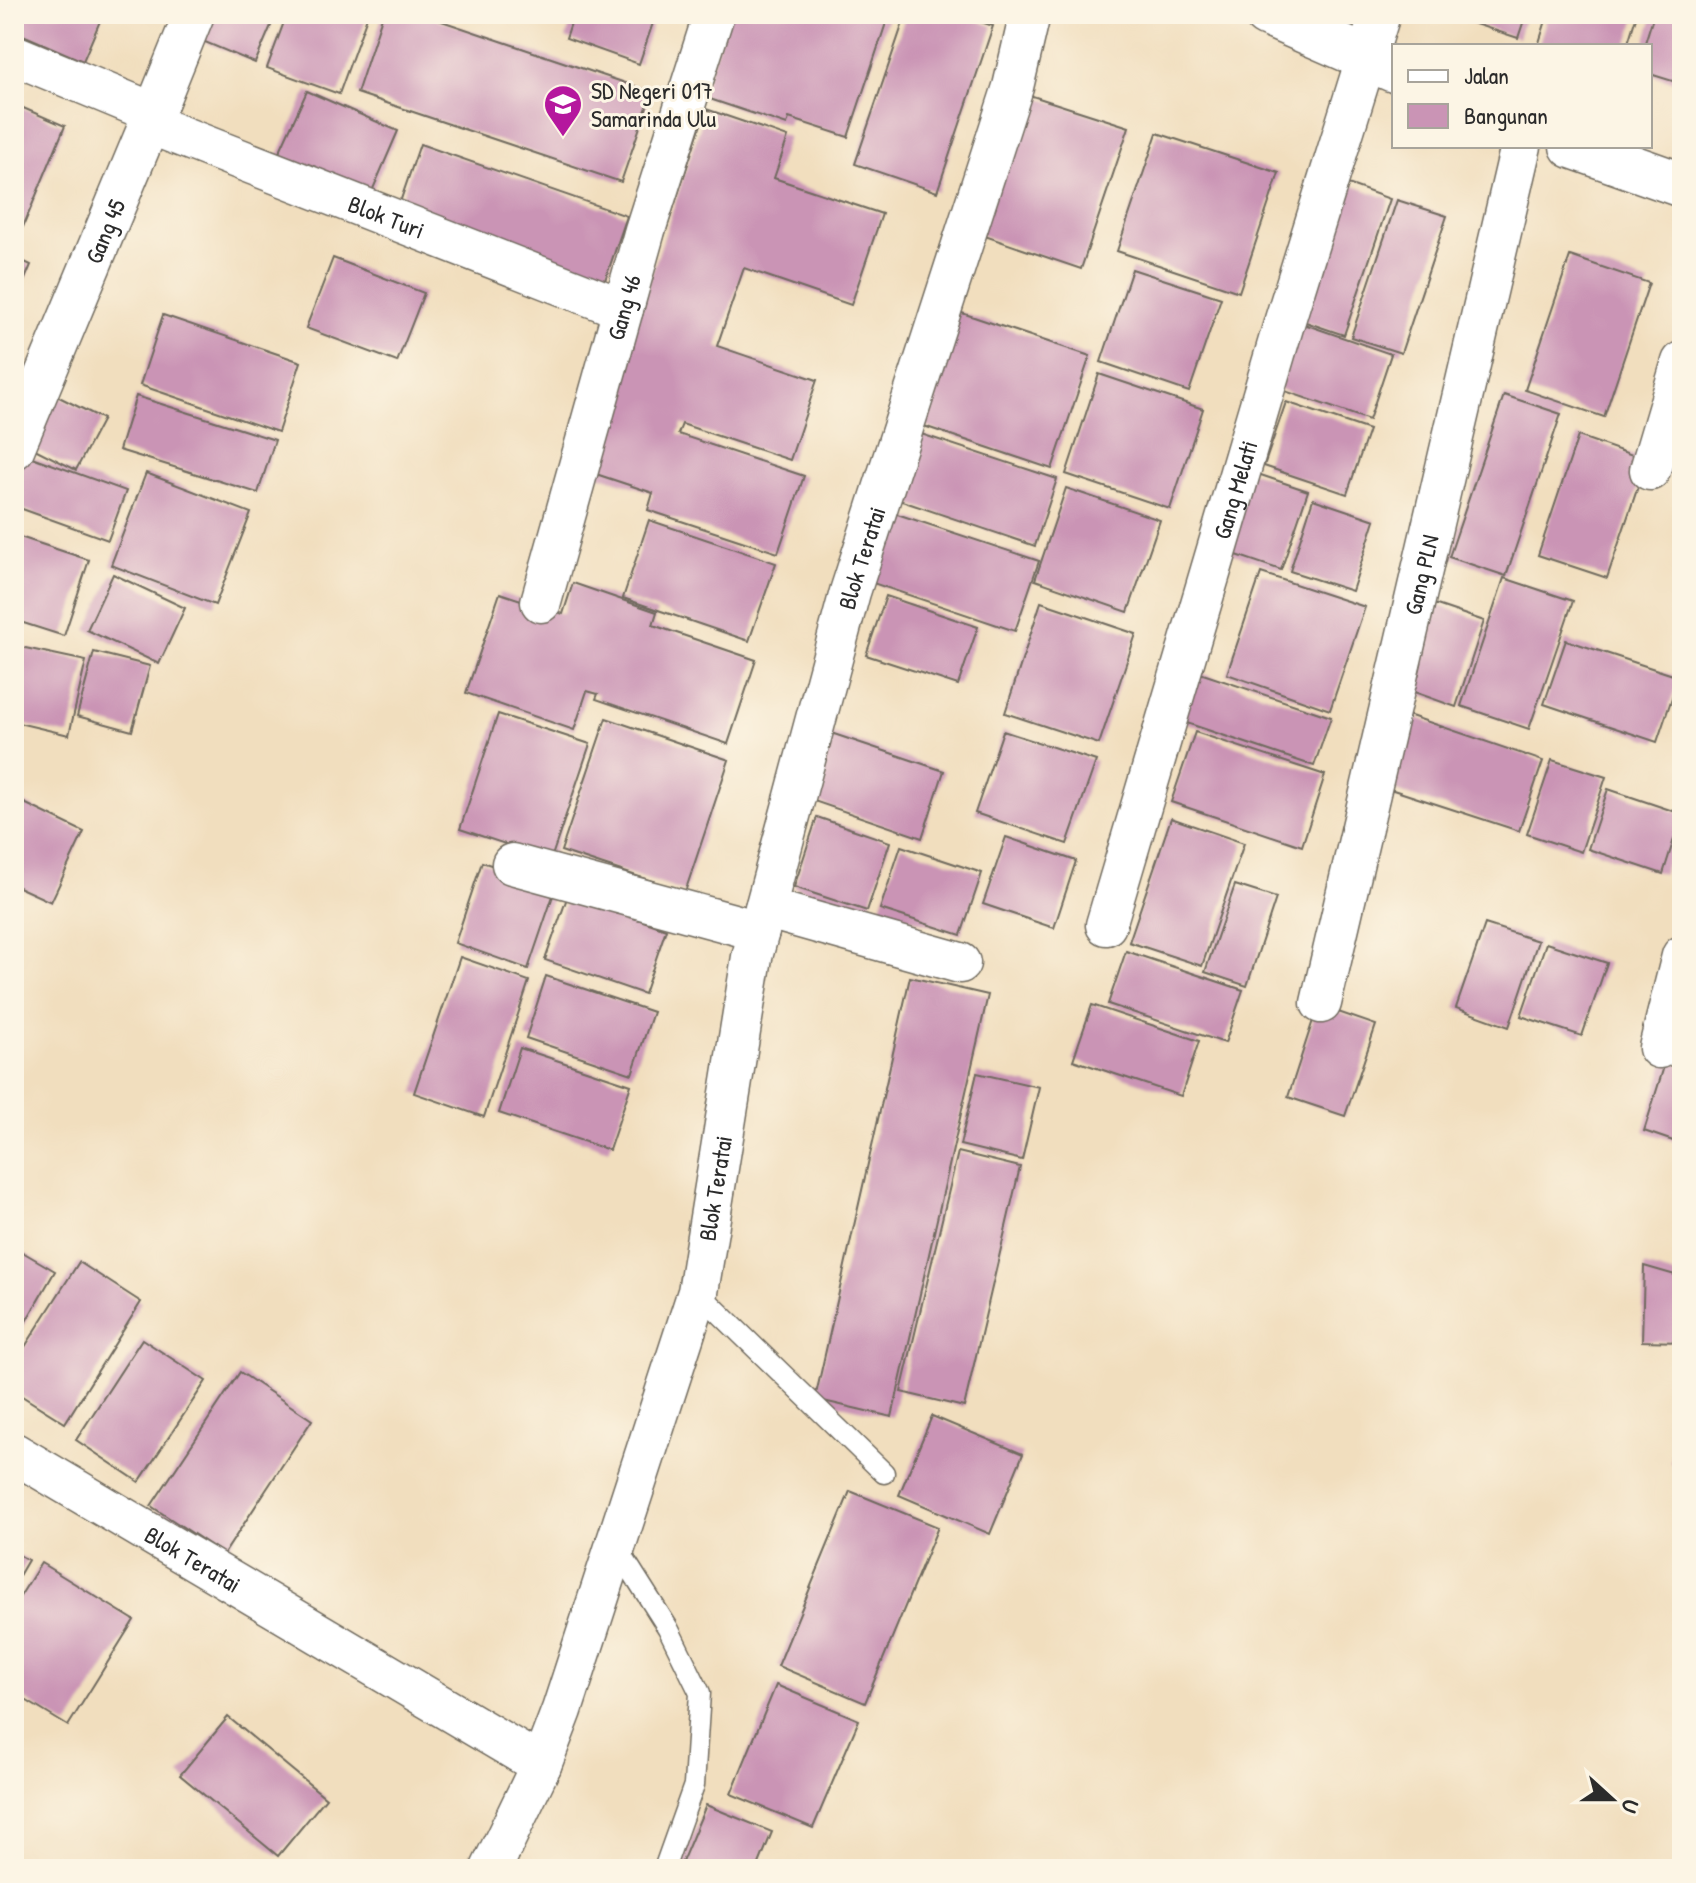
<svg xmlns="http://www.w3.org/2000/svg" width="1696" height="1883" viewBox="0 0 1696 1883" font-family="'Patrick Hand',sans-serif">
	<rect width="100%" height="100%" fill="#fcf5e5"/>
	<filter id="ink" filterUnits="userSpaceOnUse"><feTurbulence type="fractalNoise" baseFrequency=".0125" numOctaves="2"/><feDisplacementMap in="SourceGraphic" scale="16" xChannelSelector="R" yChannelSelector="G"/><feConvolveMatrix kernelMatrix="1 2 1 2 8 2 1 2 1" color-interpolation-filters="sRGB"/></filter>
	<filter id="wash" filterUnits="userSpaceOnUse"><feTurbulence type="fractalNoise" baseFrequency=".006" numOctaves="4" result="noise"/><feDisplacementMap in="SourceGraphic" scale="32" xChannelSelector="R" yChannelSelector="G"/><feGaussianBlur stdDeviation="1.8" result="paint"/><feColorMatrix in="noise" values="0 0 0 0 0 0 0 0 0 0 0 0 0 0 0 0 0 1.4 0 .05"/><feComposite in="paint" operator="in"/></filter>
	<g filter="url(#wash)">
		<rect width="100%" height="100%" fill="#f1debe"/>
		<g id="blocks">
			<g fill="#ca94b5">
				<polygon points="24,14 103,14 83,61 16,32"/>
				<polygon points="203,14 276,14 255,63 193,37"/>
				<polygon points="287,14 368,14 339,94 267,68"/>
				<polygon points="383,14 421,14 652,92 621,182 357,93"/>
				<polygon points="574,14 656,14 639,64 566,38"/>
				<polygon points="729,14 889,14 848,137 789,118 787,125 701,96"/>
				<polygon points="906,14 957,14 993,26 937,192 855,164"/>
				<polygon points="1461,14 1526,14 1518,38 1460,19"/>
				<polygon points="1548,14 1637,14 1627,46 1538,46"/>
				<polygon points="1654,14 1682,14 1682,84 1650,74 1650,46 1644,46"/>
				<polygon points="307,91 398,131 370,196 278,155"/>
				<polygon points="1023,93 1129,127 1081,269 976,233"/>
				<polygon points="14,104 65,126 23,227 14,223"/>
				<polygon points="706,109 788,137 774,178 882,214 851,305 744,268 717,346 817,380 790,460 682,424 678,434 804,476 778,553 648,510 653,493 587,471"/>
				<polygon points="1157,133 1279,173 1239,292 1117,251"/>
				<polygon points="420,144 627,216 603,286 396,214"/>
				<polygon points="1334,179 1390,199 1344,335 1288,316"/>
				<polygon points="1397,200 1447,216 1401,353 1351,337"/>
				<polygon points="1570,256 1649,283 1604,417 1525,390"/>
				<polygon points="14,257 31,265 14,305"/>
				<polygon points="333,258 424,293 397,362 306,328"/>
				<polygon points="1132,269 1221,298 1189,392 1101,362"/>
				<polygon points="956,311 1090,356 1052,469 918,424"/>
				<polygon points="163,315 301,362 278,432 140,385"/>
				<polygon points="1301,323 1391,354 1369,420 1279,389"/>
				<polygon points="1099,374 1203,409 1170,509 1066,474"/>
				<polygon points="49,392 103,419 76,470 23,443"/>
				<polygon points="1504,395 1561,414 1506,576 1449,557"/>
				<polygon points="136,396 275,440 258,493 119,450"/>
				<polygon points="1286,402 1369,430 1347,494 1264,466"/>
				<polygon points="915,432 1057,479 1035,546 893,498"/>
				<polygon points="1578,436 1647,460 1607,578 1538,555"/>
				<polygon points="18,452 126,491 108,540 14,506 14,463"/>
				<polygon points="1246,470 1308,491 1281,570 1219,549"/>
				<polygon points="146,473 251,513 215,605 111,565"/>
				<polygon points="1066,488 1160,520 1128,612 1035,580"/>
				<polygon points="1313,499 1375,520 1352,591 1290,571"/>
				<polygon points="882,509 1039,561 1015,631 858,578"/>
				<polygon points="649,520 776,563 749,641 623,598"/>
				<polygon points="20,537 89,560 64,636 14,620 14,556"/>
				<polygon points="1261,573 1365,607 1330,710 1227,674"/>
				<polygon points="113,574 185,608 159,664 87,630"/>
				<polygon points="1504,578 1573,601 1529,729 1461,706"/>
				<polygon points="573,583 657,612 653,625 756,660 728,744 596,699 598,694 587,691 574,730 466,693 500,593 563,614"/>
				<polygon points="886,596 978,627 958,685 866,655"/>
				<polygon points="1041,602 1136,634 1099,744 1005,713"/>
				<polygon points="1428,602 1484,621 1456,707 1400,687"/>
				<polygon points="1566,640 1679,677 1657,742 1544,704"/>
				<polygon points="16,646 86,661 69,735 14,722 14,657"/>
				<polygon points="94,652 150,666 132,731 77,716"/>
				<polygon points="1194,671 1331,717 1314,766 1178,720"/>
				<polygon points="498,714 590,744 551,859 460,829"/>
				<polygon points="1405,714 1543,761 1519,831 1381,786"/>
				<polygon points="606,718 729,760 685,892 561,851"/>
				<polygon points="1003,731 1096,761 1067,844 975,813"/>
				<polygon points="828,732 944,771 922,838 805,798"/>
				<polygon points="1195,732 1325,775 1302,846 1171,802"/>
				<polygon points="1552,760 1606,777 1581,852 1527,834"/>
				<polygon points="1608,789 1682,814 1663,874 1588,849"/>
				<polygon points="14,798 84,832 51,902 14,885"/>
				<polygon points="817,817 890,842 867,911 794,887"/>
				<polygon points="1171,818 1244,843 1202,966 1129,942"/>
				<polygon points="1006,837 1076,861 1054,928 983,904"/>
				<polygon points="901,846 982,873 961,935 880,909"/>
				<polygon points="482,862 556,887 528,969 455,943"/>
				<polygon points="1235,885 1276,898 1247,986 1205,972"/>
				<polygon points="568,895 666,929 644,994 545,960"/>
				<polygon points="1485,924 1538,941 1509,1027 1456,1008"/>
				<polygon points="1546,943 1607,963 1582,1036 1521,1016"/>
				<polygon points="1126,951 1243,990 1225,1043 1108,1004"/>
				<polygon points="460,957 529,981 484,1117 414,1093"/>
				<polygon points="546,976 653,1012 632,1074 526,1038"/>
				<polygon points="910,977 988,995 892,1417 815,1399"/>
				<polygon points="1092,1005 1199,1041 1181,1096 1073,1060"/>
				<polygon points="1318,1005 1376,1025 1345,1116 1288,1097"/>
				<polygon points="520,1048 631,1085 609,1150 499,1113"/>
				<polygon points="1666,1060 1682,1065 1682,1144 1644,1131"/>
				<polygon points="977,1073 1039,1087 1022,1160 960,1145"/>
				<polygon points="958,1152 1020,1167 964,1407 901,1392"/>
				<polygon points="14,1247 55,1271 14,1342"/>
				<polygon points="79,1262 141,1302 65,1423 14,1391 14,1364"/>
				<polygon points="1644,1266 1682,1277 1682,1342 1642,1341"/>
				<polygon points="142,1339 206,1381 139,1482 76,1440"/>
				<polygon points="240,1372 312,1420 224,1554 151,1506"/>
				<polygon points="1681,1408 1682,1409 1682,1465 1670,1462"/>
				<polygon points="932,1416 1023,1454 990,1534 899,1495"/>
				<polygon points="850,1491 938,1527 865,1703 778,1666"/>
				<polygon points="14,1552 28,1560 14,1584"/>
				<polygon points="41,1563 134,1620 68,1726 14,1693 14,1606"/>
				<polygon points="776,1685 859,1720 813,1828 731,1794"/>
				<polygon points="228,1717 326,1798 278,1856 180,1775"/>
				<polygon points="706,1805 772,1832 757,1869 679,1869"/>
			</g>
		</g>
	</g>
	<g filter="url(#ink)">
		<use href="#blocks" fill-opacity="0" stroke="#706a5e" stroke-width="2"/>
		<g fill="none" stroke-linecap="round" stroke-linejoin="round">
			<g stroke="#706a5e" stroke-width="23">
				<g id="service">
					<polyline points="698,1292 884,1473"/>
					<polyline points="616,1546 668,1628 700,1693 694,1785 664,1869"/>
				</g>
			</g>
			<g stroke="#706a5e" stroke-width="43">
				<g id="minor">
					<polyline points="14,55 154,113"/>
					<path id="s1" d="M 150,124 L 623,309"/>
					<path id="s2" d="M 14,449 L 154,113 L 194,14"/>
					<polyline points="1650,470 1682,362"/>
					<path id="s3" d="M 541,602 L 645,230 L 714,14"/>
					<polyline points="512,864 759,931"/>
					<polyline points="765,908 960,963"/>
					<path id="s4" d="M 1106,925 L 1285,320 L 1380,14"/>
					<path id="s5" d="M 1321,1003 L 1521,146"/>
					<polyline points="1659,1048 1682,956"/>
					<path id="s6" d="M 14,1453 L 541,1765 L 562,1710 L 698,1292 L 752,957 L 850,592 L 1013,87 L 1030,14"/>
					<polyline points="491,1869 541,1765"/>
				</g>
			</g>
			<g stroke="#706a5e" stroke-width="47">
				<g id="trunk">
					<polyline points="1266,14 1394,70"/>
					<polyline points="1572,146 1682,185"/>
				</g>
			</g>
			<use href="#service" stroke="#fff" stroke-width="20"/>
			<use href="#minor" stroke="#fff" stroke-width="40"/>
			<use href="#trunk" stroke="#fff" stroke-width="44"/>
		</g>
	</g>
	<defs>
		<g id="school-pin" transform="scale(2)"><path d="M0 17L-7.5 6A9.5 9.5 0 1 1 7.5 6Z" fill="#b5179e" stroke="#fcf5e5"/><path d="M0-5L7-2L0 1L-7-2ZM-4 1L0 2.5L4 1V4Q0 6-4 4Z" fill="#fff"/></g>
	</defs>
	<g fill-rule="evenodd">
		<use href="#school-pin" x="563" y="104"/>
	</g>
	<g text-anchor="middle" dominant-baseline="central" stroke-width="6" stroke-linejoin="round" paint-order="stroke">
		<g font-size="24" fill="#2b2b2b" stroke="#fcf5e5" text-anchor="start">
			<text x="591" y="90">SD Negeri 017<tspan x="591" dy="28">Samarinda Ulu</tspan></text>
		</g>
		<g font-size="24" fill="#2b2b2b" stroke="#fcf5e5">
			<text stroke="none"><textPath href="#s1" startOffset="254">Blok Turi</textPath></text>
			<text stroke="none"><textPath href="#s2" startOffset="236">Gang 45</textPath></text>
			<text stroke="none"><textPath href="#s3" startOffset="306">Gang 46</textPath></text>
			<text stroke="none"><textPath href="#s4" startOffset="454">Gang Melati</textPath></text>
			<text stroke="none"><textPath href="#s6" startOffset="1864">Blok Teratai</textPath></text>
			<text stroke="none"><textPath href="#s5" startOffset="440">Gang PLN</textPath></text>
			<text stroke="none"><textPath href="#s6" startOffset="1216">Blok Teratai</textPath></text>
			<text stroke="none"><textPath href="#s6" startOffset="208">Blok Teratai</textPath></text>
		</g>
	</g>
	<rect width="1696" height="1883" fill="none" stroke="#fcf5e5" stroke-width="48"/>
	<rect x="1392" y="44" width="260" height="104" fill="#fcf5e5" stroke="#a8a49b" stroke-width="2"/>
	<rect x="1408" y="70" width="40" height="12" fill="#ffffff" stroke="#a8a49b" stroke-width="2"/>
	<text x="1464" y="84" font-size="24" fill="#2b2b2b">Jalan</text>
	<rect x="1408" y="104" width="40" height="24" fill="#ca94b5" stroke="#a8a49b" stroke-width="2"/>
	<text x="1464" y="124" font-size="24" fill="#2b2b2b">Bangunan</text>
	<g transform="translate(1612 1799) rotate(111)" stroke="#fcf5e5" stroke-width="6" paint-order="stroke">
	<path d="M0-6L14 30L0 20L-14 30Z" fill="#2b2b2b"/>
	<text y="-12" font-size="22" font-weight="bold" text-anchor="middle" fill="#2b2b2b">U</text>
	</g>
</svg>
